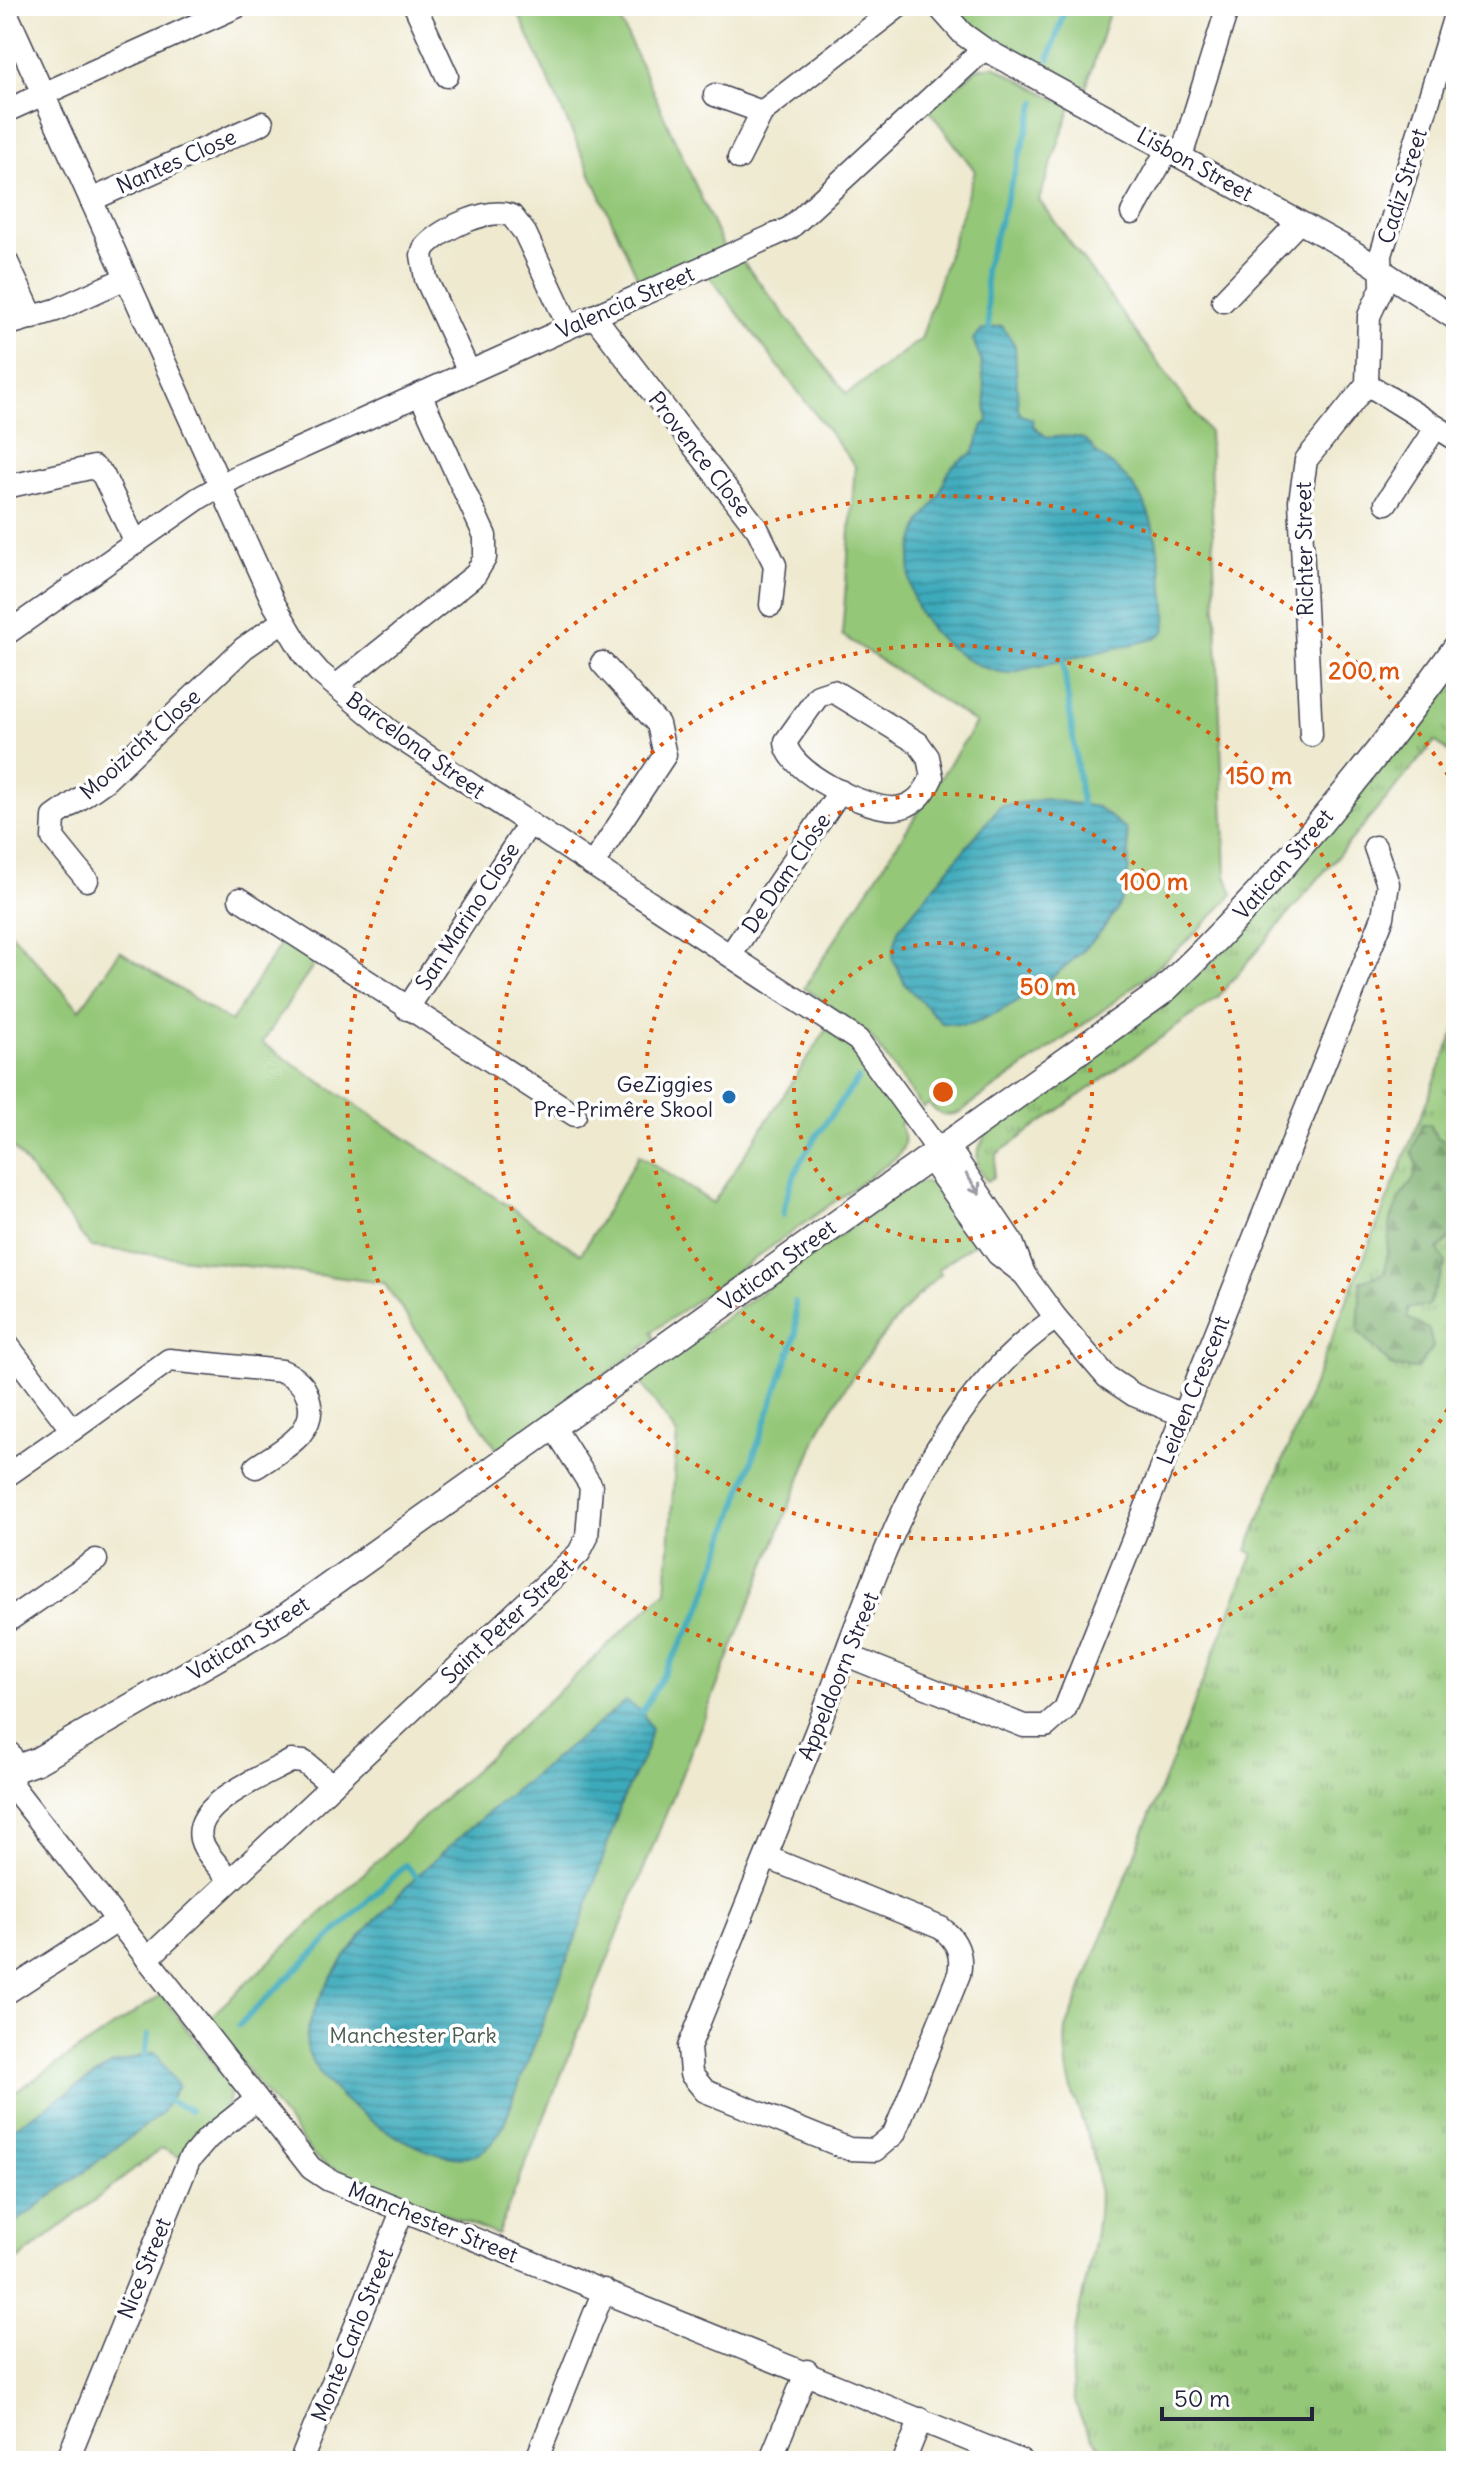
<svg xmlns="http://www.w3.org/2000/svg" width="1462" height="2467" viewBox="0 0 1462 2467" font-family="Delius,sans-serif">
	<defs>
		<pattern id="grass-tufts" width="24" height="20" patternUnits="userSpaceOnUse" patternTransform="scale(2)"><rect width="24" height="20" fill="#94c778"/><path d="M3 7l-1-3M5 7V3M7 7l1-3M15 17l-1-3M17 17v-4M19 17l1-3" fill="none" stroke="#78a164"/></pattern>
		<pattern id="forest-firs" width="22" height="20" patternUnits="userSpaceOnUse" patternTransform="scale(2)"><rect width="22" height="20" fill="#77ac68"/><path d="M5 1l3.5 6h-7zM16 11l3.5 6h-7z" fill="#618c57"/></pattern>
		<pattern id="water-rules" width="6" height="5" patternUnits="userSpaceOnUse" patternTransform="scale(2)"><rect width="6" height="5" fill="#3caabb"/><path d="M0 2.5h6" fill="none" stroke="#328a99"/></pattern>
	</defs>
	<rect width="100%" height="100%" fill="#fff"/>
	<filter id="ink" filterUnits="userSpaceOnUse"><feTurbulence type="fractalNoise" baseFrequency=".0125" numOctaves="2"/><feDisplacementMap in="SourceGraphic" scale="16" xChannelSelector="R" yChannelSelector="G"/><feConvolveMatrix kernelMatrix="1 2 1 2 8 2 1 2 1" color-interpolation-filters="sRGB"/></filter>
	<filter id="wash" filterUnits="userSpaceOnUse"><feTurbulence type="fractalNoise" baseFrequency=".006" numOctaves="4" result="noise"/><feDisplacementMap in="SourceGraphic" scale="32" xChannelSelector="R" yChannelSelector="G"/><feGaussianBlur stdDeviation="1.8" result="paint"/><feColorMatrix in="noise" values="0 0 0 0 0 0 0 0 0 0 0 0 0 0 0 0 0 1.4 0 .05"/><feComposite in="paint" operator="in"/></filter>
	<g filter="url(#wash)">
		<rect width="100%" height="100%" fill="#eee9cf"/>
		<g fill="url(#grass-tufts)" stroke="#5b745a" stroke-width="2">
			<path d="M 1456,669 L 1456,758 L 1435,741 L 1218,997 L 997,1154 L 993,1177 L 987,1181 C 970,1161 978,1146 991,1127 L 1175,995 L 1219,955 L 1391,756 Z"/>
			<path d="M 1456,1028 L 1456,2461 L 1118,2461 C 1021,2397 1108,2271 1098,2182 C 1092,2123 1061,2096 1066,2029 L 1253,1554 L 1247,1550 Z"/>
		</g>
		<polygon fill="url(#forest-firs)" stroke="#4c6752" stroke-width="2" points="1456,1101 1456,1233 1438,1250 1446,1263 1428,1306 1408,1308 1408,1318 1429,1330 1433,1347 1417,1369 1393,1367 1358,1331 1361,1281 1385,1273 1391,1220 1399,1199 1414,1178 1417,1163 1412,1152 1422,1124 1430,1124 1437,1138 1446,1141 1456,1137 1453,1103"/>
		<g fill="#94c778" stroke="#5b745a" stroke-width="2">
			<polygon points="515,6 614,6 724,248 641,285"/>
			<polygon points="949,6 1111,6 1084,95 979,36"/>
			<path d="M 994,66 L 1071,107 L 1039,200 L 1209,432 L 1226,875 L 1233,894 C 1154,982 1055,1044 960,1112 C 947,1118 937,1115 929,1104 L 923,1108 L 867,1032 L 804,988 L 976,723 L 842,635 L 855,466 L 707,273 L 741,259 L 847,394 L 921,339 L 975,171 L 929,110 L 978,68 Z"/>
			<path d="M 6,927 L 80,1010 L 120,951 L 231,1022 L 284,938 L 317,960 L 262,1043 L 581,1254 L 639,1155 L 713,1203 L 827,1029 L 854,1050 L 905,1120 L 899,1124 C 907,1136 906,1146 897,1157 L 652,1332 L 655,1339 L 498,1451 L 384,1283 L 91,1247 L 6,1138 Z"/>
			<path d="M 923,1182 L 938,1186 L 979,1240 L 938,1269 L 941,1274 C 897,1312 850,1376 821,1427 L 497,2235 L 328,2166 L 313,2155 L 208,2019 L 666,1591 L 677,1435 L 639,1380 L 909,1186 Z"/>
			<path d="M 161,1995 L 228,2083 C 236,2115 200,2137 179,2157 L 162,2148 L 6,2269 L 6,2098 Z"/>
		</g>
		<g fill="url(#water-rules)" stroke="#2f667b" stroke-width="2">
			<path d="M 1002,326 L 1015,345 L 1018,407 L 1021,415 L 1032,419 L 1034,427 L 1047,437 C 1059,438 1072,434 1083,439 C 1092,442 1092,451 1100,456 C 1147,488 1155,521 1162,576 C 1165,594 1168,612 1165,631 L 1154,639 L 1009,673 C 985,671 967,661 948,646 C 908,613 900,573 920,524 C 925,513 936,504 940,493 C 947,472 951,462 973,454 L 983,425 L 988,421 L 981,361 L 973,339 L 982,330 Z"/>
			<path d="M 1045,799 L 1097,807 L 1126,829 C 1129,849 1131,871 1125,891 C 1109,942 1022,1006 973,1023 C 964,1026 951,1024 942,1023 L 906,986 L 892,957 L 898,930 L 1000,806 Z"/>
			<path d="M 626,1701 L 642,1712 L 651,1728 L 646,1751 L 622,1801 L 581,1924 L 503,2126 C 496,2140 484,2154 468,2157 C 423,2166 297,2084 307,2034 C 330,1922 538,1774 626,1701 Z"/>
			<polygon points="155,2052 178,2086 161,2114 6,2230 6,2132 111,2065"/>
		</g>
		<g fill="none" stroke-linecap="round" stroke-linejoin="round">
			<g stroke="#3caabb" stroke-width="6">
				<polyline points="1049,59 1066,6"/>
				<polyline points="989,327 985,270 1036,102"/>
				<polyline points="1063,661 1082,805"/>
				<path d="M 783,1215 C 790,1162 827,1122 858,1079"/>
				<polyline points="642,1712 699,1613 796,1334 795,1302"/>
				<polyline points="239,2025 405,1865 418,1878"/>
				<polyline points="144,2063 148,2035"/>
				<polyline points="164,2099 190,2110"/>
			</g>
		</g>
	</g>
	<g filter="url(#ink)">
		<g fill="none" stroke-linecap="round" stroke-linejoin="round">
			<g stroke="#414051" stroke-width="25">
				<g id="minor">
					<polyline points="415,6 447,76"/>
					<polyline points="938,6 963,34 984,49 1352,251 1456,319"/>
					<polyline points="6,12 274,604 305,656 319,672 391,732 858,1040 938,1150"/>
					<polyline points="715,95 762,112"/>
					<polyline points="6,111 238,6"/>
					<polyline points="1181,157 1228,6"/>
					<polyline points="739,158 762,112 899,6"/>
					<polyline points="91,200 262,123"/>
					<polyline points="1132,213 1168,149"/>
					<polyline points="6,260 33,318"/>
					<polyline points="1223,301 1299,222"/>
					<polyline points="594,316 758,530 775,565 771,605"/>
					<polyline points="6,325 56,310 126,278"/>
					<path d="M 469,372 L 426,279 L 422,255 L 425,247 C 441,229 489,206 512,216 L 525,233 L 569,327"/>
					<polyline points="1367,384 1456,439"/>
					<polyline points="6,487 94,467 103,475 136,543"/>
					<polyline points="1386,503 1436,427"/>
					<polyline points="6,634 199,498 236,477 790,228 984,49"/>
					<polyline points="336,686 475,575 485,558 485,536 420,394"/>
					<path d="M 833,691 L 918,743 L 928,757 L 932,777 C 925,793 915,806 896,808 C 869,811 785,771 786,741 L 818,696 Z"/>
					<polyline points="1311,735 1300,501 1306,460 1367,384 1369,316 1382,288 1381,255 1456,12"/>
					<polyline points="592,865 665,755 658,724 602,663"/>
					<polyline points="87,880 53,838 54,817 105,781 244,648 283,621"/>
					<polyline points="240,899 575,1115"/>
					<polyline points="731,954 840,791"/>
					<polyline points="407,1009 529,824"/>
					<polyline points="946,1144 1012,1242 1024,1274 1056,1318 1107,1377 1134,1395 1183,1415"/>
					<polyline points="928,1157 998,1254 1024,1274"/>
					<polyline points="6,1343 72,1430 6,1476"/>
					<path d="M 72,1430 L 169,1360 L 282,1371 C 294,1376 304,1383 308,1397 C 320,1432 281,1450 256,1467"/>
					<polyline points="6,1622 96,1560"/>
					<polyline points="846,1655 1024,1726 1046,1726 1065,1709 1383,917 1388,884 1375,847"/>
					<polyline points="6,1749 11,1756 13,1787 311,2168 329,2180 1021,2461"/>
					<path d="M 766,1857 L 941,1928 C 957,1940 963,1954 959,1974 L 894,2134 L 875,2150 L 849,2149 L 705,2091 L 691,2074 L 689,2047 C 732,1942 774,1837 816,1732 C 873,1587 920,1410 1056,1318"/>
					<path d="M 231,1880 C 221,1869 205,1854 201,1839 C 193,1803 264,1776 291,1761 L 304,1762 L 332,1785"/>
					<polyline points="147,1959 579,1553 587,1537 591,1486 553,1426"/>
					<polyline points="6,1993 117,1921"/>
					<polyline points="67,2461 189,2160 208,2138 256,2100"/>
					<polyline points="301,2461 403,2209"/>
					<polyline points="536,2461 604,2290"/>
					<polyline points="770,2461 807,2371"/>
					<polyline points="904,2461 921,2419"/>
				</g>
			</g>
			<g stroke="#414051" stroke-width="29">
				<path id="tertiary" d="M 6,1772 L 37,1761 L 280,1621 L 1163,991 C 1272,887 1368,770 1456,648"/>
			</g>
			<use href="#minor" stroke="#fff" stroke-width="22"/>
			<use href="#tertiary" stroke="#fff" stroke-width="26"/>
		</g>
		<defs><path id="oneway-shaft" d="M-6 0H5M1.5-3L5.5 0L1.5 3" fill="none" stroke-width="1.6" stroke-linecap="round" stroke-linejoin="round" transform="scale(2)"/></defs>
		<use stroke="#9c9ca7" href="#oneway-shaft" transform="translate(973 1184) rotate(56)"/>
	</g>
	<g fill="none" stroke="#de560e" stroke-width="4" stroke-dasharray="4 8">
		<circle cx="943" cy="1092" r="149"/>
		<circle cx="943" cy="1092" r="298"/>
		<circle cx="943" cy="1092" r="447"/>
		<path d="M1454 1399A596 596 0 1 1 1454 785"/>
	</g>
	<circle fill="#1f6fb2" stroke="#fff" stroke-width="3" cx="729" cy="1097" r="8"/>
	<g text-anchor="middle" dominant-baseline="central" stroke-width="7" stroke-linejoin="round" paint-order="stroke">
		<g font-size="22" fill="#22223b" stroke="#fff">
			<text transform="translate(176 161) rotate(-24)">Nantes Close</text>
			<text transform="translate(1195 164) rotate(29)">Lisbon Street</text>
			<text transform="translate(1402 186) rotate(-73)">Cadiz Street</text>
			<text transform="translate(625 302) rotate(-24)">Valencia Street</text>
			<text transform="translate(700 454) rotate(52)">Provence Close</text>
			<text transform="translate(1304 549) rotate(-91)">Richter Street</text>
			<text transform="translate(140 744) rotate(-42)">Mooizicht Close</text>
			<text transform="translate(416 745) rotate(36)">Barcelona Street</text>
			<text transform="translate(1283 864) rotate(-49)">Vatican Street</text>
			<text transform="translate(786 873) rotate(-56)">De Dam Close</text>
			<text transform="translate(467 916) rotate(-57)">San Marino Close</text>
			<text transform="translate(777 1265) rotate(-36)">Vatican Street</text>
			<text transform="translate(1193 1390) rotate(-68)">Leiden Crescent</text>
			<text transform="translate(507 1621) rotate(-43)">Saint Peter Street</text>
			<text transform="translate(248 1638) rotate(-32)">Vatican Street</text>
			<text transform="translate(838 1676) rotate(-68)">Appeldoorn Street</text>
			<text transform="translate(433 2222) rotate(22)">Manchester Street</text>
			<text transform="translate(144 2268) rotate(-68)">Nice Street</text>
			<text transform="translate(352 2335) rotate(-68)">Monte Carlo Street</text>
		</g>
		<g font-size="22" fill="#22223b" stroke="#fff" text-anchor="end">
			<text x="713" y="1084">GeZiggies<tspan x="713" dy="25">Pre-Primêre Skool</tspan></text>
		</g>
		<g font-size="22" fill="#4a5c50" stroke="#fff">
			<text x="413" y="2035">Manchester Park</text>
		</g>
	</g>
	<circle cx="943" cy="1092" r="12" fill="#de560e" stroke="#fff" stroke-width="4"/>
	<g font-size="24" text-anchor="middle" font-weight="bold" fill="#de560e" stroke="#fff" stroke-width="7" stroke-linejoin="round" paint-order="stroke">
		<text x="1364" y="679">200 m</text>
		<text x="1259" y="784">150 m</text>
		<text x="1154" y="890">100 m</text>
		<text x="1048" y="995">50 m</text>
	</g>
	<rect width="1462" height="2467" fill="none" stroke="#fff" stroke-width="32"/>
	<path d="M1162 2407v12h150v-12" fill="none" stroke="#22223b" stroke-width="4"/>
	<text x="1174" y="2407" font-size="24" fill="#22223b" stroke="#ffffff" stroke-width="6" paint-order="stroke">50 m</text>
</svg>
